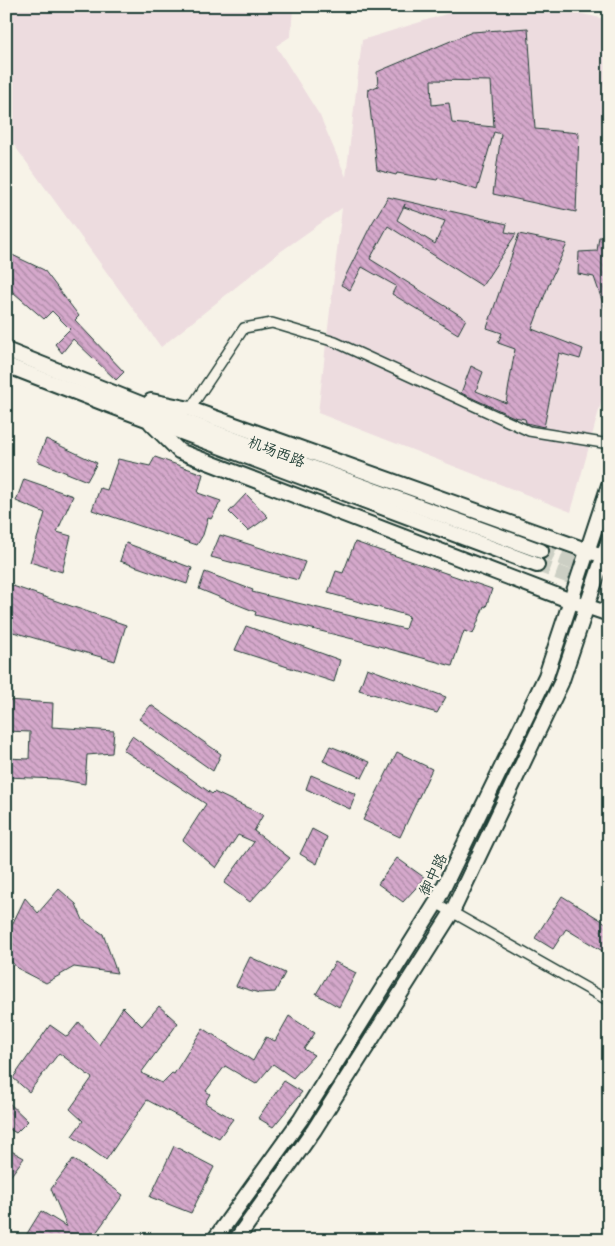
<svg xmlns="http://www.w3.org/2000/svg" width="615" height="1246" viewBox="0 0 615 1246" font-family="Mali,'LXGW WenKai TC',sans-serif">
	<defs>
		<pattern id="building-back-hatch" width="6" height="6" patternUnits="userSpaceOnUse" patternTransform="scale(1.25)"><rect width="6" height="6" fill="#d5a8cb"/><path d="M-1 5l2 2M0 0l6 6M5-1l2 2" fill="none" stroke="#ac8aa6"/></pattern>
	</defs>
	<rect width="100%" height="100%" fill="#f7f3e8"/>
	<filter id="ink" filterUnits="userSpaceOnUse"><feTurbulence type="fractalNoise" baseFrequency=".02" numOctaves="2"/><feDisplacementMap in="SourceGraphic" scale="10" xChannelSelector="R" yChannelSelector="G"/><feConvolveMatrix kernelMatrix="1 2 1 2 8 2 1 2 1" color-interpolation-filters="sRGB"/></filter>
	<g filter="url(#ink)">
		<polygon fill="#eddcdf" points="6,6 293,6 291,36 276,46 320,116 346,177 362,40 472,6 548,6 609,20 609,374 571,512 318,413 342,208 280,252 161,347 6,134"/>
		<g fill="url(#building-back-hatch)" stroke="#1f3d34" fill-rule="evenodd">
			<path d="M 528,28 L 535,129 L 579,133 L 576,212 L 493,194 L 501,134 L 494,132 L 477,190 L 438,178 L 437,180 L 397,173 L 396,175 L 377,170 L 368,90 L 378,86 L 377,72 L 472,32 ZM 431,80 L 491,81 L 494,127 L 452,123 L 449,103 L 432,105 Z"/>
			<path d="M 388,197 L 507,224 L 505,232 L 516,234 L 482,286 L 388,226 L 370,259 L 466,319 L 458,334 L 392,294 L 396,286 L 362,267 L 350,290 L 341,285 L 371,225 ZM 405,204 L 404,207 L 445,221 L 435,244 L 397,220 Z"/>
			<polygon points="519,234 567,244 550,281 532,329 583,349 580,359 559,353 544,427 526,423 525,419 514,417 461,393 471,366 483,372 476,391 506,403 515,349 498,343 502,333 487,328"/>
			<polygon points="599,237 609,238 609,295 606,312 594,277 578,274 579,252 597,251"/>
			<polygon points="6,252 44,270 79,316 75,320 124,372 116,380 73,339 62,353 55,344 70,329 52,311 44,319 6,286"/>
			<polygon points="46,439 97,463 87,481 37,461"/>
			<polygon points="155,457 203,474 198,493 221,501 211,519 208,518 203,535 197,545 92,510 100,488 107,490 118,459 150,466"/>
			<polygon points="24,479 73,496 57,532 71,536 62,572 30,562 45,513 16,501"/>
			<polygon points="246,494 268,517 248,531 229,512"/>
			<polygon points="220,535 305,562 298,580 211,557"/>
			<polygon points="355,542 492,589 486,607 484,606 473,634 464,631 452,666 353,639 255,615 256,612 199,589 205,572 253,590 252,592 405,629 409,616 328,593 336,571 343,573"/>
			<polygon points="126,543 192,568 187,584 120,561"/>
			<polygon points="10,585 126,625 115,661 6,630 6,597"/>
			<polygon points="246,626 340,660 334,682 235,650"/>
			<polygon points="367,668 446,697 437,713 359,690"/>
			<polygon points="6,700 53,703 52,727 114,731 112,753 87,755 85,784 58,779 6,777 6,758 29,759 30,732 6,731"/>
			<polygon points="151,705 221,754 213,771 139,719"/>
			<polygon points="132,736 212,794 214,792 263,815 254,831 290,858 250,902 224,883 254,842 238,835 216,868 183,840 206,804 123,750"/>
			<polygon points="330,746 370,762 362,778 323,761"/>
			<polygon points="397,752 432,769 400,837 363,820"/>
			<polygon points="311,775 356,794 350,809 306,789"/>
			<polygon points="312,829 327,837 317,864 300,854"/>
			<polygon points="397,858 425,878 403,902 378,884"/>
			<polygon points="59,889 76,904 83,920 103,934 117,973 74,967 46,983 17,968 6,955 6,937 25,898 38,913"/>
			<polygon points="562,896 609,925 609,955 566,929 553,949 535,938"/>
			<polygon points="250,957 285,973 275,992 259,993 236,986"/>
			<polygon points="335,962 356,973 339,1007 316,994"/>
			<polygon points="159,1006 178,1023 141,1073 162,1083 172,1073 174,1074 203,1028 253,1061 266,1037 275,1041 289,1016 315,1033 304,1049 314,1055 293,1078 273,1064 256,1084 225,1066 206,1091 210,1094 205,1103 233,1119 219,1138 147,1100 106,1160 72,1136 83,1121 70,1109 92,1078 59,1053 29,1092 13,1078 50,1025 67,1037 79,1022 99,1045 123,1007 142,1026"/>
			<polygon points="284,1081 302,1092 273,1127 258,1118"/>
			<polygon points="6,1100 28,1121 16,1133 6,1127"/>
			<polygon points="174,1146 214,1167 191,1213 150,1197"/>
			<polygon points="6,1148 24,1158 6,1182"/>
			<polygon points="73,1159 123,1195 91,1240 23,1240 41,1211 67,1227 51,1189"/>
		</g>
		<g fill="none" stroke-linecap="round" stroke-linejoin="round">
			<g stroke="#cccfc4" stroke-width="14" stroke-dasharray="14 7" stroke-linecap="butt">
				<polyline points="541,551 609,576"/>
				<polyline points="537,565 609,591"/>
			</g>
			<g stroke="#1f3d34" stroke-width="12">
				<g id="minor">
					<polyline points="190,409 244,328 272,323 335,342 529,431 609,444"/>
					<polyline points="436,903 609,1001"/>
				</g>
			</g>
			<g stroke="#1f3d34" stroke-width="18">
				<g id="primary">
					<polyline points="6,350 184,421 541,551"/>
					<polyline points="6,365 109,405 537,565"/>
					<polyline points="151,401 190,409 594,553"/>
					<polyline points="151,423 179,451 571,601 609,614"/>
					<polyline points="214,1240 301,1119 436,903 546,676 609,485"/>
					<polyline points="236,1240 314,1130 452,912 561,683 609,540"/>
				</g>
			</g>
			<use href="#minor" stroke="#f7f3e8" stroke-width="9"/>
			<use href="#primary" stroke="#f7f3e8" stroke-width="14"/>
		</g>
	</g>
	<g text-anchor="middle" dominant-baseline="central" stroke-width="4.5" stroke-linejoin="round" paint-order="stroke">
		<g font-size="15" fill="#1f3d34" stroke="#f7f3e8">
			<text transform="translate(277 451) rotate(21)">机场西路</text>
			<text transform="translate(432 874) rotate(-64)">御中路</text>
		</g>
	</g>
	<rect width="615" height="1246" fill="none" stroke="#f7f3e8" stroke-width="25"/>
	<rect x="12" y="12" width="590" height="1221" fill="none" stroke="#1f3d34" stroke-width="2" filter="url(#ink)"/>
</svg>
